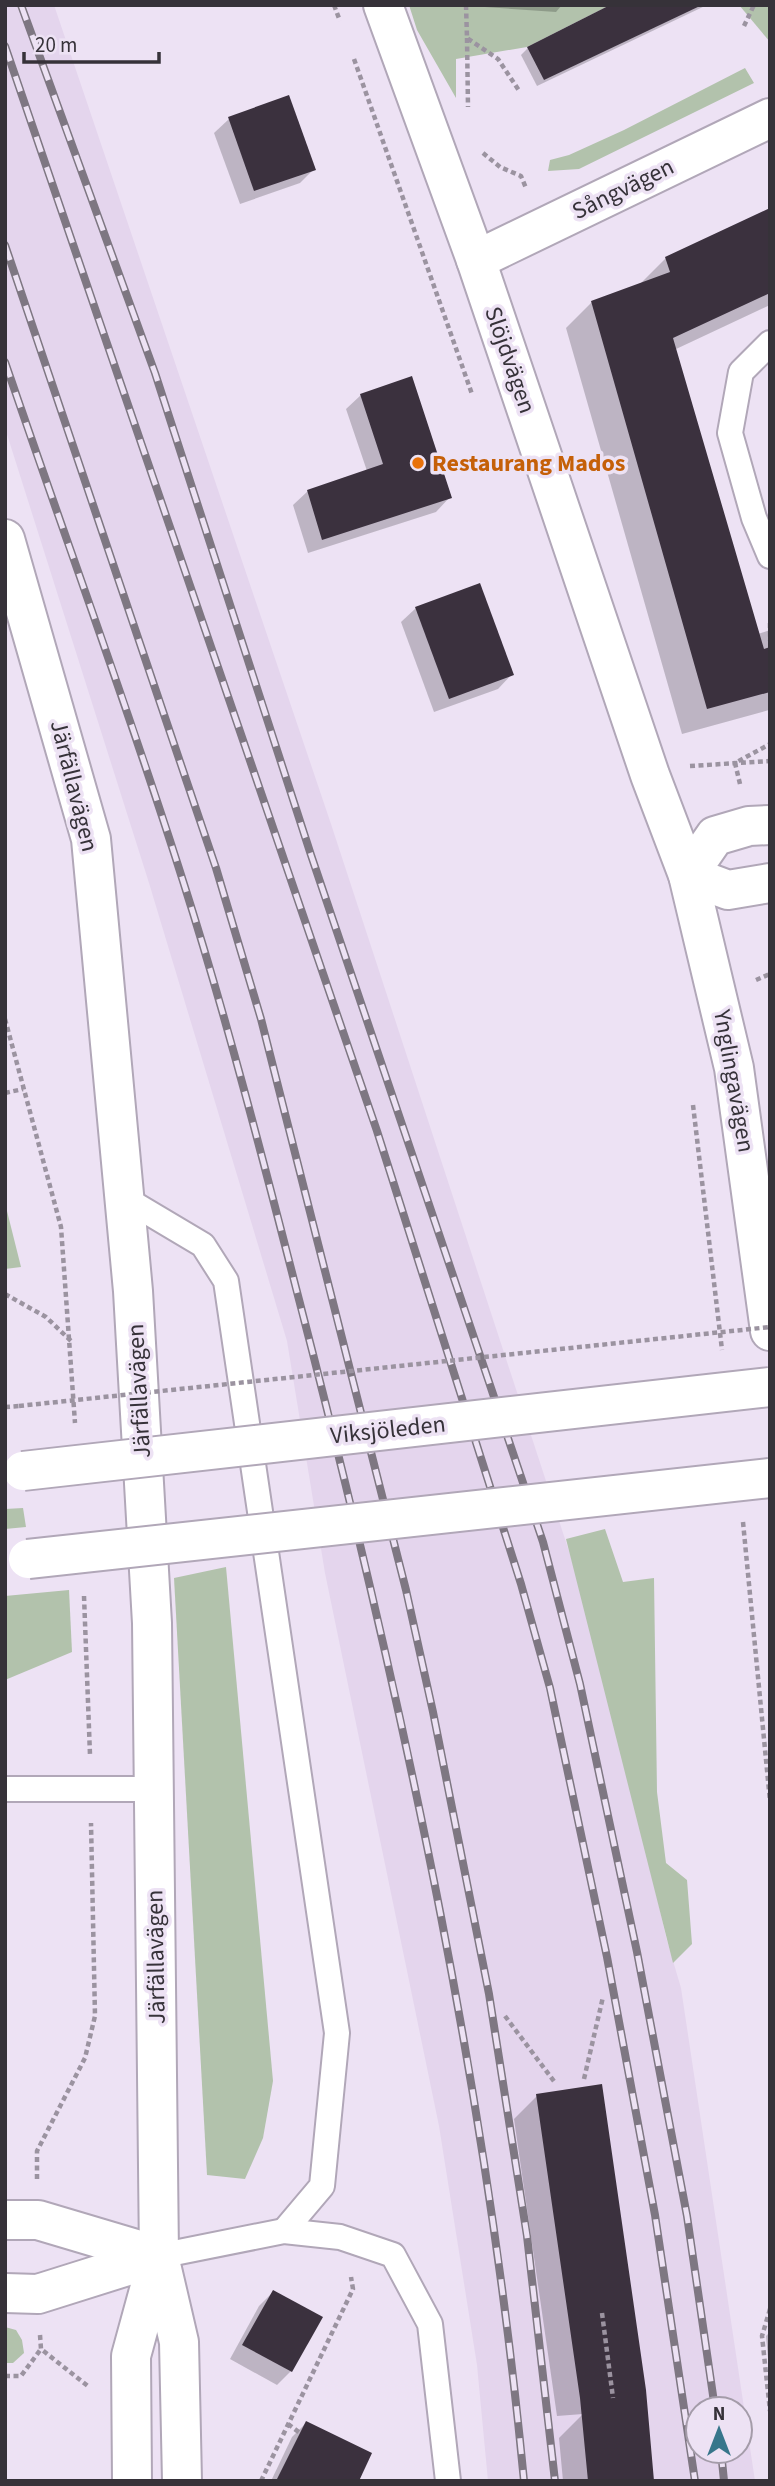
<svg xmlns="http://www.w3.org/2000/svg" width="775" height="2486" viewBox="0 0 775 2486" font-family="'Source Sans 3',sans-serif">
	<rect width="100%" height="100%" fill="#ede2f4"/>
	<path fill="#e4d5ed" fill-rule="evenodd" d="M 5,5 L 54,5 L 331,824 L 600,1646 L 666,1937 L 681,1988 L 755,2481 L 488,2481 L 477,2365 L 439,2126 L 325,1573 L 287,1341 L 149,883 L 5,428 ZM 698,2409 L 740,2409 L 740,2451 L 698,2451 Z"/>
	<g fill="#b2c2ac">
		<polygon points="409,5 610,5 527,47 456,59 456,98 417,30"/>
		<polygon points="739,5 770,5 770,42"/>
		<polygon points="745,68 754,83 579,169 548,171 550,160 569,155 624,130"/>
		<polygon points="5,1203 21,1267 5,1269"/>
		<polygon points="23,1508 26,1527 5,1529 5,1509"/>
		<polygon points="605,1529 623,1582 654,1578 657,1792 666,1863 687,1880 692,1944 673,1963 566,1539"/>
		<polygon points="226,1567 273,2081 263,2138 245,2179 207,2175 174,1578"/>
		<polygon points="69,1590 72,1652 5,1680 5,1596"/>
		<polygon points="5,2327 16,2330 22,2340 24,2353 13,2363 5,2363"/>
	</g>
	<g fill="#0003">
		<polygon points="456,5 562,5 556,12"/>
		<polygon points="614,5 707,5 537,86 521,55 528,48"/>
		<polygon points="229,119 314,169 300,183 240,204 214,133"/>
		<polygon points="770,210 770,305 674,350 758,634 770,630 770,713 769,710 682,734 566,328 592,302 640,284 666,258"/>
		<polygon points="361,395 450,497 436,512 308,553 293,505 308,491 367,471 346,409"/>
		<polygon points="416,608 512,674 498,689 434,712 401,622"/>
		<polygon points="537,2096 652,2481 563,2481 559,2438 583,2414 557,2416 514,2119"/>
		<polygon points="273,2292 291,2371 277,2385 230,2359 259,2306"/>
		<polygon points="770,2332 770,2380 766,2336"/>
		<polygon points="306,2423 357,2481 271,2481 292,2437"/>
	</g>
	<g fill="#3b313e">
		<polygon points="610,5 702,5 544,80 527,47"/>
		<polygon points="289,95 316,170 254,191 228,117"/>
		<polygon points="770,208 770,293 673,338 764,649 770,647 770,692 707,709 591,301 670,272 665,257"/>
		<polygon points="412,376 452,498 322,540 307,490 383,464 360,394"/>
		<polygon points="480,583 514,675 449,699 415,607"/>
		<polygon points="602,2084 646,2390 654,2481 588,2481 580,2398 536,2094"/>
		<polygon points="273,2290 323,2317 292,2372 242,2345"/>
		<polygon points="306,2421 372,2453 359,2481 276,2481"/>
	</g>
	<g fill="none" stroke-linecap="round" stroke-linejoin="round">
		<g stroke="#b1a7b8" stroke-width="28">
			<g id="service">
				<polyline points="770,343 741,372 730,433 754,518 770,556"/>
				<polyline points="124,1198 203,1245 226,1281 337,2033 322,2186 284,2231"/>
				<polyline points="5,1789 155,1789"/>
				<polyline points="159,2256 284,2231 340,2237 393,2255 430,2324 448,2481"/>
			</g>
		</g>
		<g stroke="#b1a7b8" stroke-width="42">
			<g id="minor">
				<polyline points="383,5 476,260 650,775 688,875 734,1068 770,1331"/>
				<polyline points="476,260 770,118"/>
			</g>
		</g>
		<g stroke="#b1a7b8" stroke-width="42">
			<g id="tertiary">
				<polyline points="5,539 91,839 133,1291 152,1623 159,2256 179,2342 182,2481"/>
				<polyline points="5,2220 38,2220 159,2256"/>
				<polyline points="5,2293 38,2294 159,2256"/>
				<polyline points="132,2481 131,2356 157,2261"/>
			</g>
		</g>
		<g stroke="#b1a7b8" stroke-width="42">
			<polyline id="secondary" points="770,825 749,826 715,836 688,875 728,890 770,883"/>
		</g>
		<g stroke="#9b93a0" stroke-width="4.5" stroke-dasharray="5 3.5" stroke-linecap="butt">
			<polyline points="334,5 340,21"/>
			<polyline points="466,5 467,38 498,59 520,92"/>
			<polyline points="744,26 754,5"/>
			<polyline points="467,38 468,107"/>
			<polyline points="354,59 472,394"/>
			<polyline points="483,153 500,167 521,176 526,188"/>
			<polyline points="770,623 770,641"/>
			<polyline points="690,766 770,761"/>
			<polyline points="740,784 735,763 770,744"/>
			<polyline points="756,980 770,974"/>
			<polyline points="5,1019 61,1227 75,1423"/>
			<polyline points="5,1093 23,1089"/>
			<polyline points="693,1105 722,1350"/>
			<polyline points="5,1294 46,1317 71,1341"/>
			<polyline points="5,1407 19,1406"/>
			<polyline points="743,1522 770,1801"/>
			<polyline points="84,1596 90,1755"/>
			<polyline points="505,2016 556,2084"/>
			<polyline points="584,2079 603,1997"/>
			<polyline points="37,2179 37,2151 85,2058 95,2016 91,1823"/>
			<polyline points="770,2309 762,2336 770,2411"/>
			<polyline points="602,2313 613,2398"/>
			<polyline points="40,2335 41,2349 89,2387"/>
			<polyline points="5,2376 21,2376 41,2349"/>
			<polyline points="288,2424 300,2433"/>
			<polyline points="261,2481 353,2289 351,2277"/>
		</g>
		<use href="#service" stroke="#fff" stroke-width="24"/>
		<use href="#minor" stroke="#fff" stroke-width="38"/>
		<use href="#tertiary" stroke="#fff" stroke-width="38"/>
		<use href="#secondary" stroke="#fff" stroke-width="38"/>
		<g stroke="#7e7782" stroke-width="8">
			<g id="rail">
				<polyline points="21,5 155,373 311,855 543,1542 580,1684 637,1952 687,2216 715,2409"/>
				<polyline points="5,46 377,1131 521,1584 550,1688 607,1957 655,2215 695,2481"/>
				<polyline points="5,245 216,868 261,1019 406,1590 433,1712 489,1994 527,2236 555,2481"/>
				<path d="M 5,362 C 64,535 128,707 183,881 C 233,1038 273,1199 314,1358 C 408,1727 488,2101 524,2481"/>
				<polyline points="721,2451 724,2481"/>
			</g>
		</g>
		<use href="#rail" stroke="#ede2f4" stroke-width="5" stroke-dasharray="16" stroke-linecap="butt"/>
		<g stroke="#b1a7b8" stroke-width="42" stroke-linecap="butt">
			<g id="secondary-bridge">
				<polyline points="23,1471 770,1387"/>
				<polyline points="28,1559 770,1478"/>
			</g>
		</g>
		<polyline stroke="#9b93a0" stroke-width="4.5" stroke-dasharray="5 3.5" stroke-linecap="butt" points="19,1406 770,1327"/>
		<use href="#secondary-bridge" stroke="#fff" stroke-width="38"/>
	</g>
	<circle fill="#e8710a" stroke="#ede2f4" stroke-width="2.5" cx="418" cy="463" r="7"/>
	<g text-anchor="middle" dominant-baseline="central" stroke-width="7" stroke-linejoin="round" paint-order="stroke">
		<g font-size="24" fill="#363239" stroke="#ede2f4">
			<text transform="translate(623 189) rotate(-26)">Sångvägen</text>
			<text transform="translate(510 360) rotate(71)">Slöjdvägen</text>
			<text transform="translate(74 786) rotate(76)">Järfällavägen</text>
			<text transform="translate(734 1081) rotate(80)">Ynglingavägen</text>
			<text transform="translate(139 1391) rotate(-93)">Järfällavägen</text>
			<text transform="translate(388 1430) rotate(-6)">Viksjöleden</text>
			<text transform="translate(156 1957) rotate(-91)">Järfällavägen</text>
		</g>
		<g font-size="24" font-weight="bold" fill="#c56008" stroke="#ede2f4" text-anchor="start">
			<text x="432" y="463">Restaurang Mados</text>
		</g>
	</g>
	<rect width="775" height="2486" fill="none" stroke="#363239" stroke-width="14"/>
	<g transform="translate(719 2430)"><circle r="33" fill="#ede2f4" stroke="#a49ca9" stroke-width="2"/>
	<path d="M0-5L12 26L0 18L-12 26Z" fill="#37768b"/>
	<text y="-10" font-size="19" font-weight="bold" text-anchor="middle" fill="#363239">N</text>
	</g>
	<path d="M24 52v10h135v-10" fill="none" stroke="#363239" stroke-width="3.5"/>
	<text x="35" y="52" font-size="21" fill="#363239" stroke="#ede2f4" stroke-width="5" paint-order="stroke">20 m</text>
</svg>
